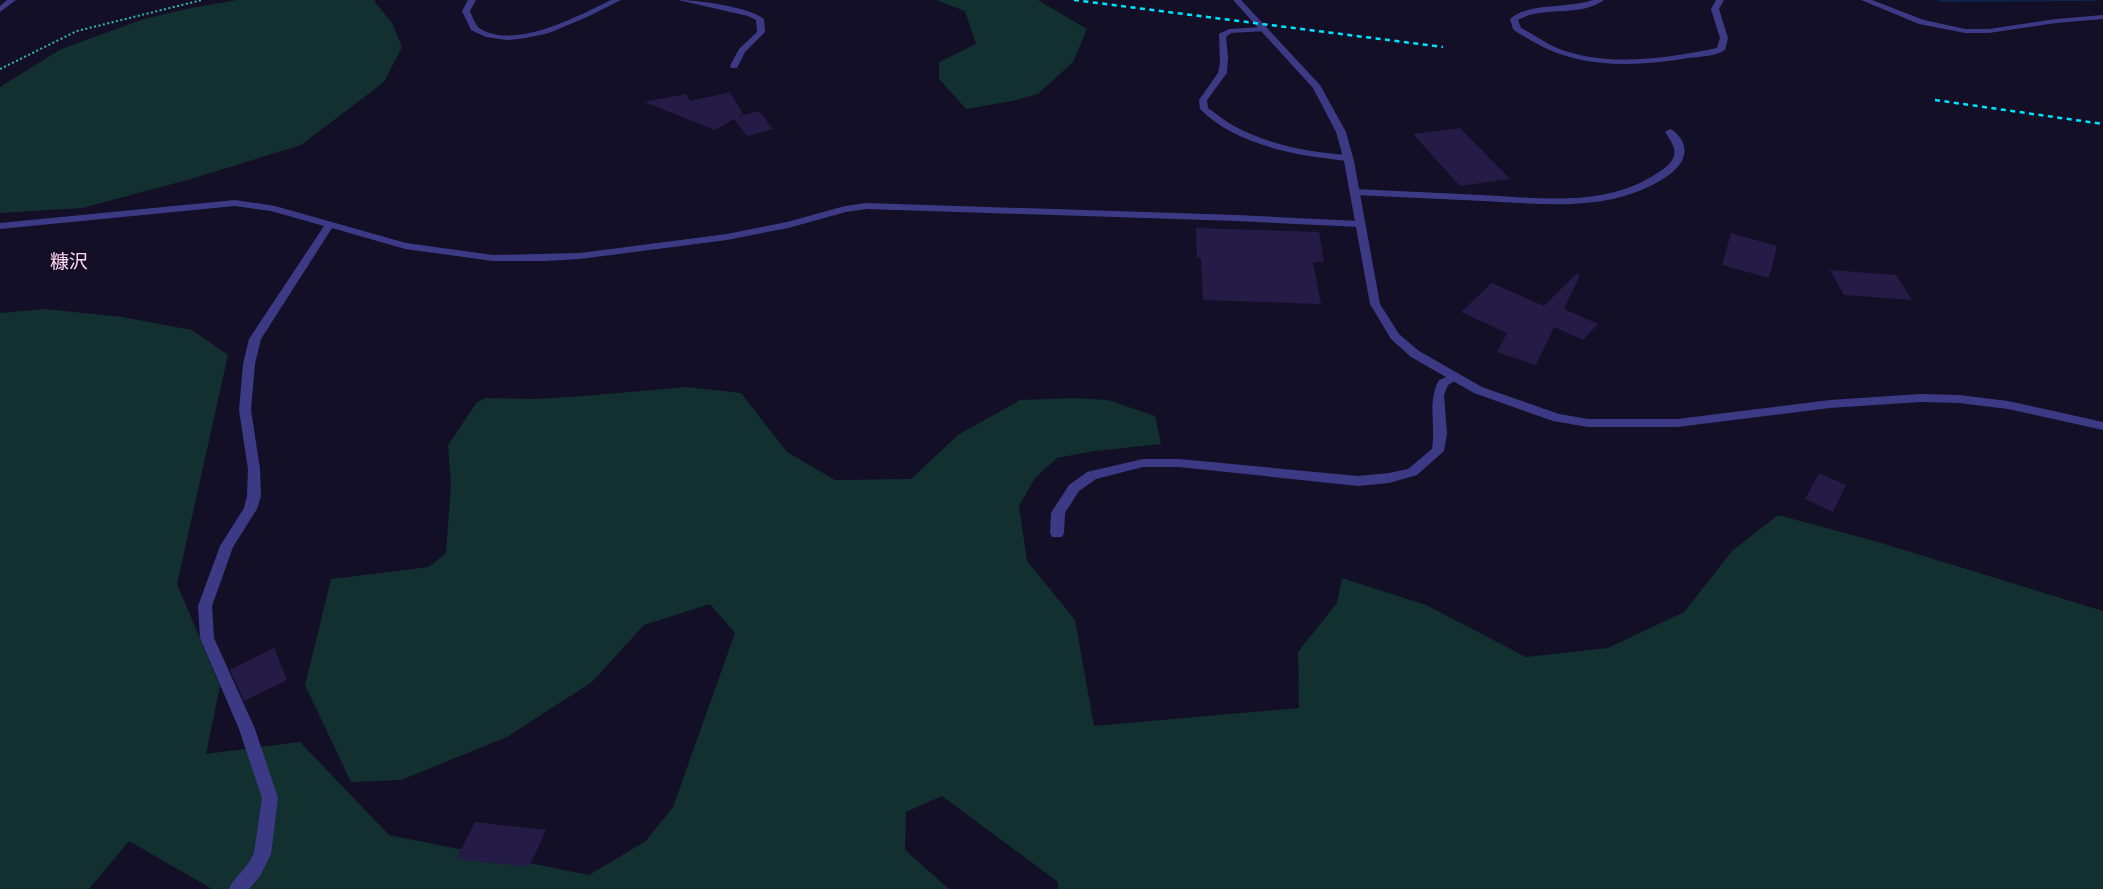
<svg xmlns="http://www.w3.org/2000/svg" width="2103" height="889" viewBox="0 0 2103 889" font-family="Cabin,'Noto Sans JP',sans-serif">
	<rect width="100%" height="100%" fill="#130f26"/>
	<g fill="#12302f">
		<polygon points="237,0 375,0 375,2 392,23 402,47 384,82 301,145 191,179 82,208 0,213 0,87 61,49 144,19 191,8"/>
		<polygon points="936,0 1038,0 1087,29 1073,62 1038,94 1012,101 966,109 939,79 939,62 976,44 965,11"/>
		<polygon points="46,309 122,317 192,330 228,355 177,584 220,686 206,754 300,742 389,835 589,875 646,841 673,807 735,633 710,604 644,625 592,682 507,737 401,780 351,782 305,685 331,579 429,567 446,553 451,485 448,445 477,402 486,398 533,399 584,396 686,387 741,393 787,452 835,480 911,479 958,435 1020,400 1074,398 1108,400 1155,416 1161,444 1095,451 1057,458 1035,478 1019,506 1027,561 1075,620 1094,726 1299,708 1298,652 1337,603 1342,578 1426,605 1526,657 1608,648 1684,612 1733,550 1778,515 1878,542 2103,611 2103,889 1058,889 1058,882 942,796 906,812 905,850 949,889 212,889 129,841 89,889 0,889 0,313"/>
	</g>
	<polygon fill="#0c2248" points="1936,0 2095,0 2096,1 1943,2"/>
	<g fill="#241b47">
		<polygon points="730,92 743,114 737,117 759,111 773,129 747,136 734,119 715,130 644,102 686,94 690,101"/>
		<polygon points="1460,128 1510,179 1460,186 1413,134"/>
		<polygon points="1196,228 1319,232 1324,262 1313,262 1321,304 1203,300 1201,258 1197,258"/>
		<polygon points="1731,233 1777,246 1769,278 1722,265"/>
		<polygon points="1830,270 1896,275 1912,300 1844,295"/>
		<polygon points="1577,273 1580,275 1564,309 1598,324 1583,340 1554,327 1536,365 1497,352 1507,333 1461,312 1492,283 1544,306"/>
		<polygon points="1819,473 1846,485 1833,512 1805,499"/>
		<polygon points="274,648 287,680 244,701 230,670"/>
		<polygon points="475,822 546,830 529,867 456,859"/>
	</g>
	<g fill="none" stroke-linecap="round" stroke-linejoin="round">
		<polyline stroke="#2fb8b0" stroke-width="2" stroke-dasharray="2 2.5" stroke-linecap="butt" points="0,69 77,31 202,0"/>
		<g fill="#3d3a85" fill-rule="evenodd">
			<polygon points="7,0 16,0 0,12 0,6"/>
			<path d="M 468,0 L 476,0 L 470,11 C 472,16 475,24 479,28 C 514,51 578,16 611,0 L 621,0 L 587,17 L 549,33 L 526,38 L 507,40 L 486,37 L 471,30 L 462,11 Z"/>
			<path d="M 678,0 C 697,0 750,7 764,19 L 765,32 L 745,52 L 737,68 L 731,68 L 730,66 L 739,49 L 757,32 L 756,20 L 748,16 Z"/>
			<path d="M 1593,0 L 1604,0 C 1580,18 1544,5 1518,20 L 1521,28 C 1533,34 1545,43 1557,48 C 1606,68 1668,58 1717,48 L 1720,38 L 1711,9 L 1716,0 L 1724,0 L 1719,9 L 1728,38 L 1725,50 C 1716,56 1699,57 1688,58 C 1636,67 1579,69 1532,41 C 1526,37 1518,34 1513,29 L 1510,19 C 1529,2 1567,9 1593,0 Z"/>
			<polygon points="1861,0 1872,0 1924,20 1965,29 1989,29 2056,19 2103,15 2103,19 2056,23 1989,33 1965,33 1919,24"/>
			<path d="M 1264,27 L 1268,29 L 1267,31 L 1231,33 L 1226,37 L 1228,57 L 1227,73 L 1207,100 L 1208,108 C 1217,114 1225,121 1234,126 C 1269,145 1309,152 1348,155 L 1353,158 L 1351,160 C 1343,162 1333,159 1324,158 C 1283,153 1230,140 1200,109 L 1199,100 L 1218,73 L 1220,63 L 1219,34 L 1229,29 Z"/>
			<path d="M 1670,129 C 1676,131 1683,140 1684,146 C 1687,160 1676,170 1666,177 C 1611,213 1546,204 1484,201 C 1441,199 1398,197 1355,195 L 1350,192 L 1355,189 C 1397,191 1439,193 1481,195 C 1542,198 1606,208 1659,172 C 1679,159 1678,150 1665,132 Z"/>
			<polygon points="235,200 275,206 406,243 493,255 580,253 727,234 787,222 845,206 866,203 1236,215 1359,221 1364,224 1359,227 1236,221 866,209 846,212 788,228 727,240 580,259 545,261 493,261 405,249 332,228 261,339 255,364 251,410 260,469 261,496 257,509 233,547 212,606 214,638 255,729 278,798 271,854 260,876 249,889 229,889 232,883 248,864 254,853 262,798 239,729 200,638 198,606 220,546 244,508 247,496 248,469 239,410 243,364 249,339 324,226 271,211 235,206 0,229 0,223"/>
			<path d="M 1454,374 L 1460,378 L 1448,385 L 1444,395 L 1447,434 L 1444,451 L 1417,475 L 1389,483 L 1358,486 L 1179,467 L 1143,467 L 1096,479 L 1079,491 L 1065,513 L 1064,533 L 1062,537 L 1052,537 L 1050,533 L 1051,513 L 1069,485 L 1087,472 L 1143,459 L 1179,459 L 1358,476 L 1389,473 L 1408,469 L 1432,449 C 1436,426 1427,401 1439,380 Z"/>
		</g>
		<polygon fill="#3d3a85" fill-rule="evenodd" points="1233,0 1241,0 1320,85 1346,132 1354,161 1380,304 1399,334 1419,351 1482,387 1559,414 1588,419 1677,419 1830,400 1920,394 1959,395 2008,401 2103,422 2103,430 2008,409 1959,403 1920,402 1830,408 1677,427 1588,427 1553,421 1474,393 1411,357 1391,339 1370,304 1344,161 1336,132 1313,88"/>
		<g stroke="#00e5ff" stroke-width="2.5" stroke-dasharray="5 4.5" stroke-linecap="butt">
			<polyline points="1074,0 1443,47"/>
			<polyline points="1935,100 2103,124"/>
		</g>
	</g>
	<g text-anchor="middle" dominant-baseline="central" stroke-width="5" stroke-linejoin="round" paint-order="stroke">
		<g font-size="19" fill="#ffd6f0" stroke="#130f26">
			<text x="69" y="261">糠沢</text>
		</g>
	</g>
</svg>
